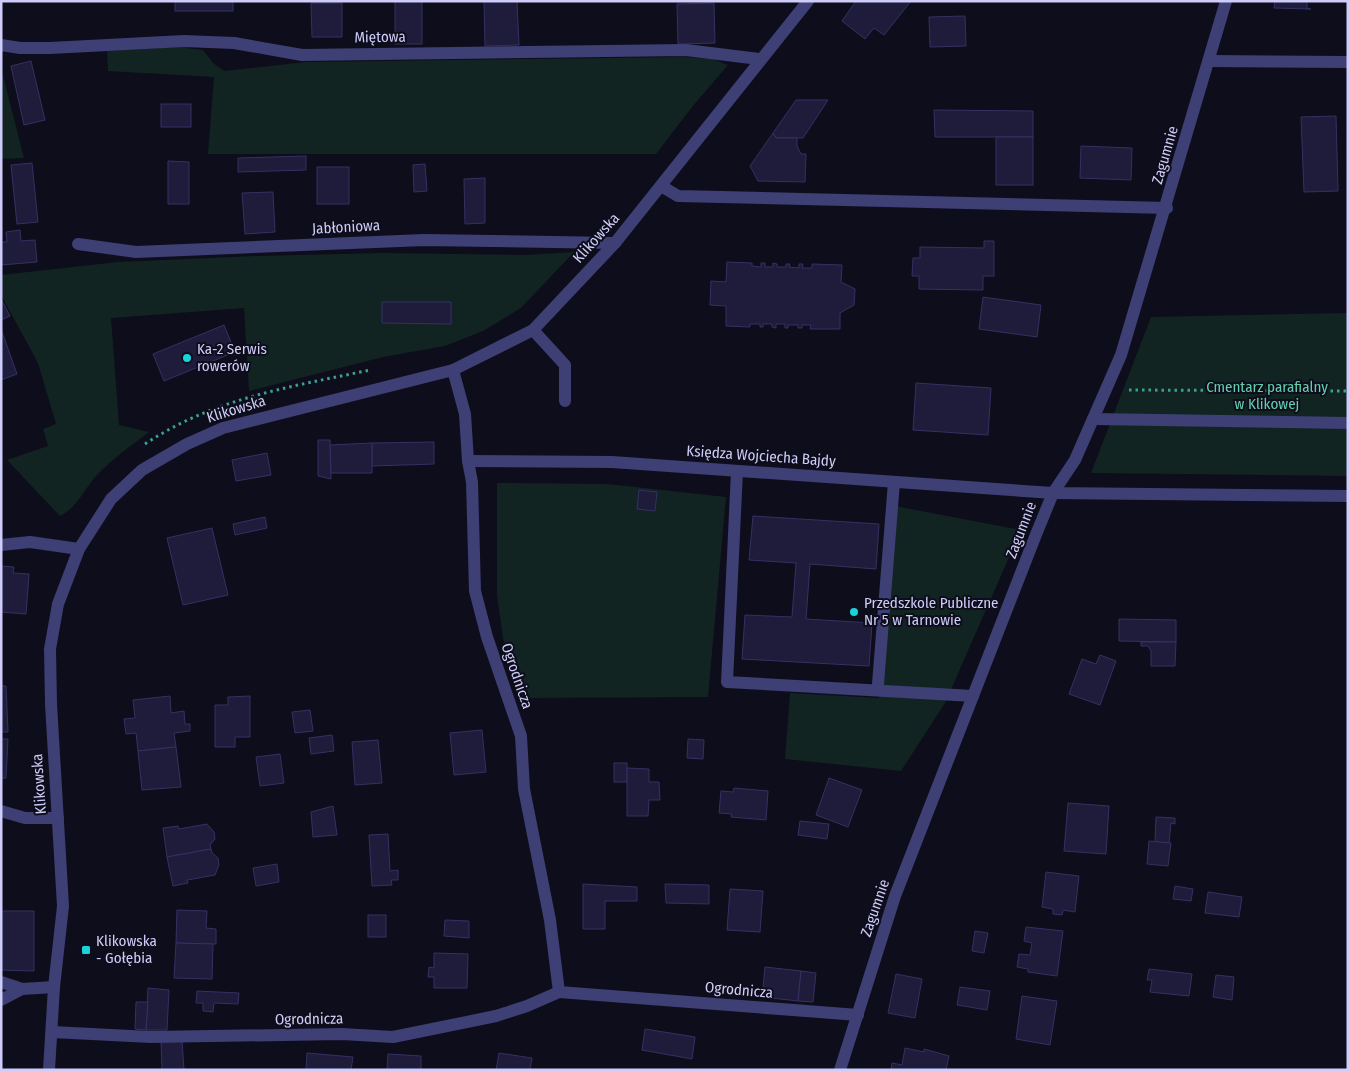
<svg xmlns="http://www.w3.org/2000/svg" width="1349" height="1071" viewBox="0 0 1349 1071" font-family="'Fira Sans Condensed',sans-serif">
	<rect width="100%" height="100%" fill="#0e0d1b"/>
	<g fill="#112422">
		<polygon points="178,47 203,50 213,63 224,71 306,62 685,57 712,59 728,65 692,107 656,154 208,154 214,77 108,71 107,51"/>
		<polygon points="1,68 24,158 1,159"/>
		<path d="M 574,252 L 521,308 L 483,331 L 445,346 L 383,357 L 249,391 L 244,308 L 111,318 L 119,425 L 149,432 C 131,446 112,459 97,475 C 84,489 78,507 60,516 L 7,460 L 48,446 L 43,429 L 56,424 L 38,363 L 1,295 L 1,275 L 118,262 L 256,256 L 384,253 L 527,255 Z"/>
		<polygon points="1348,313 1348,476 1091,473 1151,317"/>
		<polygon points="497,483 608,484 726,497 708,697 522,698 503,638 497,595"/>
		<polygon points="895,506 1021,530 945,703 901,771 785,759 790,693 879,698"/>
	</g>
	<g fill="#1f1b3a" stroke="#363063">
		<rect x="175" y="1" width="58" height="10"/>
		<rect x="395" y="1" width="27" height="43"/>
		<polygon points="484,1 517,1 519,45 485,46"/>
		<polygon points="856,1 911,1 884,35 874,28 865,39 842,21"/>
		<polygon points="1275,1 1307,1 1307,9 1311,9 1274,8"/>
		<polygon points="311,3 342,3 342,37 312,37"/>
		<polygon points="714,3 715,43 678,44 677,4"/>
		<polygon points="965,16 966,46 930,47 929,17"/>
		<polygon points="31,61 45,120 24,125 11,66"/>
		<polygon points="796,100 828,100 803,138 776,138 773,133"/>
		<rect x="161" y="104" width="30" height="23"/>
		<polygon points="934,110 1033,111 1033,137 935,137"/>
		<polygon points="1336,116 1338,191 1304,192 1301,117"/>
		<polygon points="773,133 776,138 797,138 797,146 801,154 806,154 805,182 758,181 750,166"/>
		<rect x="996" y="137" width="37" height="48"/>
		<polygon points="1081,146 1132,148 1131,180 1080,178"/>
		<polygon points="306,156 306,170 238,172 238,158"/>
		<polygon points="168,161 189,162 189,204 168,204"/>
		<polygon points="32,163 38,222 17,224 11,165"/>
		<polygon points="425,164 427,191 414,192 413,165"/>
		<rect x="317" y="167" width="32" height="37"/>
		<polygon points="485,178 485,223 465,224 464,179"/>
		<polygon points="273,192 275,232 245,234 242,193"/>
		<polygon points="20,230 21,241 35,240 37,262 1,265 1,242 7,242 6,232"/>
		<polygon points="984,241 994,241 994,276 983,276 983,290 919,289 919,276 912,276 913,258 920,258 920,247 984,248"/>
		<polygon points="727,262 752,263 752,266 761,267 761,263 765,263 765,267 773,267 773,263 777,264 777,267 786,267 786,264 790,264 789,267 799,268 799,264 803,264 802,268 812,268 812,264 842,265 841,282 855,289 854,305 840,313 840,329 810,329 811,325 802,325 802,328 798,328 798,325 788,325 788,328 785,328 785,324 776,324 776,328 772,327 772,324 763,324 763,327 760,327 760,324 750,324 750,327 726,326 726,306 710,305 711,281 726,282"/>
		<polygon points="983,297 1041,305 1037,337 979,329"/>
		<polygon points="1,299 10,316 1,320"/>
		<polygon points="382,302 451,302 451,324 382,323"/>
		<polygon points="224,325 235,352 164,381 153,354"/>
		<polygon points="1,329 17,374 1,380"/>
		<polygon points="916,383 991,388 988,435 913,430"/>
		<polygon points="318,440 330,440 331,479 318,476"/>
		<polygon points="434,442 434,464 372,466 372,443"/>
		<polygon points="372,443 372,473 331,473 330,445"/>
		<polygon points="267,453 271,475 236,481 232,460"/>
		<polygon points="639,490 657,492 655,511 637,509"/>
		<polygon points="753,516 879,524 876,569 810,564 806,619 872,623 869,666 742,659 745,615 792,617 796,563 749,560"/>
		<polygon points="265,517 267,528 235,535 233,524"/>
		<polygon points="212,528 228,595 183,605 167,538"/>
		<polygon points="1,566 14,567 13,573 29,574 26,614 1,612"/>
		<polygon points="1119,619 1176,620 1176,642 1119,641"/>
		<polygon points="1141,642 1176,642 1175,666 1151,666 1151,651 1148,646 1141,646"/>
		<polygon points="1100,655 1116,661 1100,705 1069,694 1082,659 1096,664"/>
		<polygon points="1,686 6,686 8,732 1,732"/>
		<polygon points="170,696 171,713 184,711 185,724 190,724 190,731 174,733 176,747 138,751 136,733 126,734 124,719 135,718 133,700"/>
		<polygon points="250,696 250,737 235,737 235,747 215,747 215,705 228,705 228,697"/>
		<polygon points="310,710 313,731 295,733 292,712"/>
		<polygon points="482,730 486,772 454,775 450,733"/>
		<polygon points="332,735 334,751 311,754 309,738"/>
		<polygon points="1,739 8,739 6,778 1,778"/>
		<polygon points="688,739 704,740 703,759 687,758"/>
		<polygon points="378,740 382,783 355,785 352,742"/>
		<polygon points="176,747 181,787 142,790 138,751"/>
		<polygon points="280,754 284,783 260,786 256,757"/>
		<rect x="614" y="763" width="13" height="19"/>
		<polygon points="627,768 649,769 649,782 659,782 660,800 649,800 648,816 627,816"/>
		<polygon points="829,778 862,790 848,827 816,815"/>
		<polygon points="734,788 768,791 766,820 731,817 732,814 719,813 721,791 733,792"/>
		<polygon points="1068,803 1109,806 1106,854 1064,851"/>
		<polygon points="333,806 337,835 313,837 311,812"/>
		<polygon points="1156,817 1175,818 1175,824 1171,823 1169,843 1155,842"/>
		<polygon points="800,821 829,824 827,839 798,835"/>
		<polygon points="207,824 214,832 215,839 210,845 211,849 167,857 163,828 178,826 179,829"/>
		<polygon points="388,834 390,871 398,870 398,880 391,880 392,885 372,886 369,835"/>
		<polygon points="1149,841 1171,843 1168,866 1147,864"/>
		<polygon points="211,849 212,853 218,858 219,865 215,875 187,880 188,883 173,886 167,857"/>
		<polygon points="277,864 279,882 256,886 253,868"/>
		<polygon points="1046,872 1079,876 1075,912 1063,910 1062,915 1053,914 1053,909 1042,907"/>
		<polygon points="583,884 637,887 637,901 605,901 605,929 583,929"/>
		<polygon points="665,884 709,885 709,904 666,903"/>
		<polygon points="1175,886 1193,889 1191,901 1173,899"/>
		<polygon points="730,889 763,891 760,932 727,930"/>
		<polygon points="1208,892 1242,897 1239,917 1205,913"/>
		<polygon points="177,910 207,911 206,928 216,929 216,944 176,943"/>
		<polygon points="1,911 34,911 34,971 1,970"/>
		<rect x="368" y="915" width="18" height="22"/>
		<polygon points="445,920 469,921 469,938 444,936"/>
		<polygon points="1026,927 1063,931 1057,976 1028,972 1028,969 1017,967 1019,954 1030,955 1032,943 1024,941"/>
		<polygon points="975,931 988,933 984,953 972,951"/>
		<polygon points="176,943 213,944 212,979 174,978"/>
		<polygon points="434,953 468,954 467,988 434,988 434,977 428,977 429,967 434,968"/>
		<polygon points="765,967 801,971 798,1001 762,997"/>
		<polygon points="1149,969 1192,974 1189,996 1150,992 1152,980 1147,980"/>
		<polygon points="801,971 816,973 813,1002 798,1001"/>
		<polygon points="896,974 922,979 915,1018 888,1013"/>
		<polygon points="1216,975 1234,977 1232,1000 1213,997"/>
		<polygon points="960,987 990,991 987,1010 957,1005"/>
		<polygon points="148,988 169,990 167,1030 146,1030"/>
		<polygon points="197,991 239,993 238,1004 214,1003 213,1012 203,1011 203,1003 196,1003"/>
		<polygon points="1022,996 1057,1001 1050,1045 1016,1039"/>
		<polygon points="136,1002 148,1002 146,1030 135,1029"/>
		<polygon points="645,1029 695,1037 692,1059 642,1050"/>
		<polygon points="182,1040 184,1070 162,1070 161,1041"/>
		<polygon points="905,1048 924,1052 924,1049 949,1056 946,1070 891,1070 892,1063 902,1065"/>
		<polygon points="307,1053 353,1057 351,1070 306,1070"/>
		<polygon points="499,1053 532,1058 530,1070 496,1070"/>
		<polygon points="388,1054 421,1056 421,1070 387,1070"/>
	</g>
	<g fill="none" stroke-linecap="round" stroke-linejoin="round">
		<g stroke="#39a194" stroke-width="3" stroke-dasharray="2.5 4" stroke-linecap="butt">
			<polyline points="1129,390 1348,391"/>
			<path d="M 145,444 C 214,398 290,387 370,370"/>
		</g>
		<g stroke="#3d3f75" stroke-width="12">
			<polyline points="1,45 20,48 50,48 184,41 234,43 302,55 686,50 759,59"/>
			<polyline points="1210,61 1348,62"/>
			<polyline points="661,186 678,196 1167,208"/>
			<polyline points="78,244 136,252 424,240 615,243"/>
			<polyline points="533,330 565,365 565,401"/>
			<polyline points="1093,419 1348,423"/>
			<polyline points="468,461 612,462 1053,493 1348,496"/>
			<polyline points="737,471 727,682 973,696"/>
			<polyline points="1,545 30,542 79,549"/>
			<polyline points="878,684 894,482"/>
			<polyline points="1,811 25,818 58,818"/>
			<polyline points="1,982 22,989 54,987"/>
			<polyline points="559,992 858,1015"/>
			<polyline points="1,1000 22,989"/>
			<polyline points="52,1032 151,1037 342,1034 393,1037 496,1016 527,1006 559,992 550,920 524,789 521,736 487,637 475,591 472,482 468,461 465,414 453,370"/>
			<polyline points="49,1070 54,987 63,906 51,704 50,649 58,604 79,549 111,499 142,470 187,444 223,428 453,370 533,330 615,243 808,1"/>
			<polyline points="840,1070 895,896 1035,537 1053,493 1075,460 1121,355 1226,1"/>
		</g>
	</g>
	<g fill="#18d3da" stroke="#0e0d1b" stroke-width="2">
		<circle cx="187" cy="358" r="5"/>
		<circle cx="854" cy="612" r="5"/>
		<rect x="81" y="945" width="10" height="10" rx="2.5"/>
	</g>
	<g text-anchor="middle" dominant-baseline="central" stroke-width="4" stroke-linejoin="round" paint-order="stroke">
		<g font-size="15" fill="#ceccf9" stroke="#0e0d1b">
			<text transform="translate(380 37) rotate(-1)">Miętowa</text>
			<text transform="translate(1165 155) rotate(-74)">Zagumnie</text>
			<text transform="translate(346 227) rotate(-3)">Jabłoniowa</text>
			<text transform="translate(596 238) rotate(-48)">Klikowska</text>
			<text transform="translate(236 409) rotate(-17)">Klikowska</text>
			<text transform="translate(761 456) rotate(4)">Księdza Wojciecha Bajdy</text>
			<text transform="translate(1021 530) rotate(-69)">Zagumnie</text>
			<text transform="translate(517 676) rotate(71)">Ogrodnicza</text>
			<text transform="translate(39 784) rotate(-94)">Klikowska</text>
			<text transform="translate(875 908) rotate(-71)">Zagumnie</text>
			<text transform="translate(739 990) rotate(5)">Ogrodnicza</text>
			<text transform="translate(309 1019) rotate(-1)">Ogrodnicza</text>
		</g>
		<g font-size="15" fill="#ceccf9" stroke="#0e0d1b" text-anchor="start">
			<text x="197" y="349">Ka-2 Serwis<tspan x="197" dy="17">rowerów</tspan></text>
			<text x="864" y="603">Przedszkole Publiczne<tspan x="864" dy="17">Nr 5 w Tarnowie</tspan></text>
			<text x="96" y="941">Klikowska<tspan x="96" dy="17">- Gołębia</tspan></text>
		</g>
		<g font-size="15" fill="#62d0ad" stroke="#0e0d1b">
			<text x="1267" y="387">Cmentarz parafialny<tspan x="1267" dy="17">w Klikowej</tspan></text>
		</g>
	</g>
	<rect width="1349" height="1071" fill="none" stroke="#ceccf9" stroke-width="5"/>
</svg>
